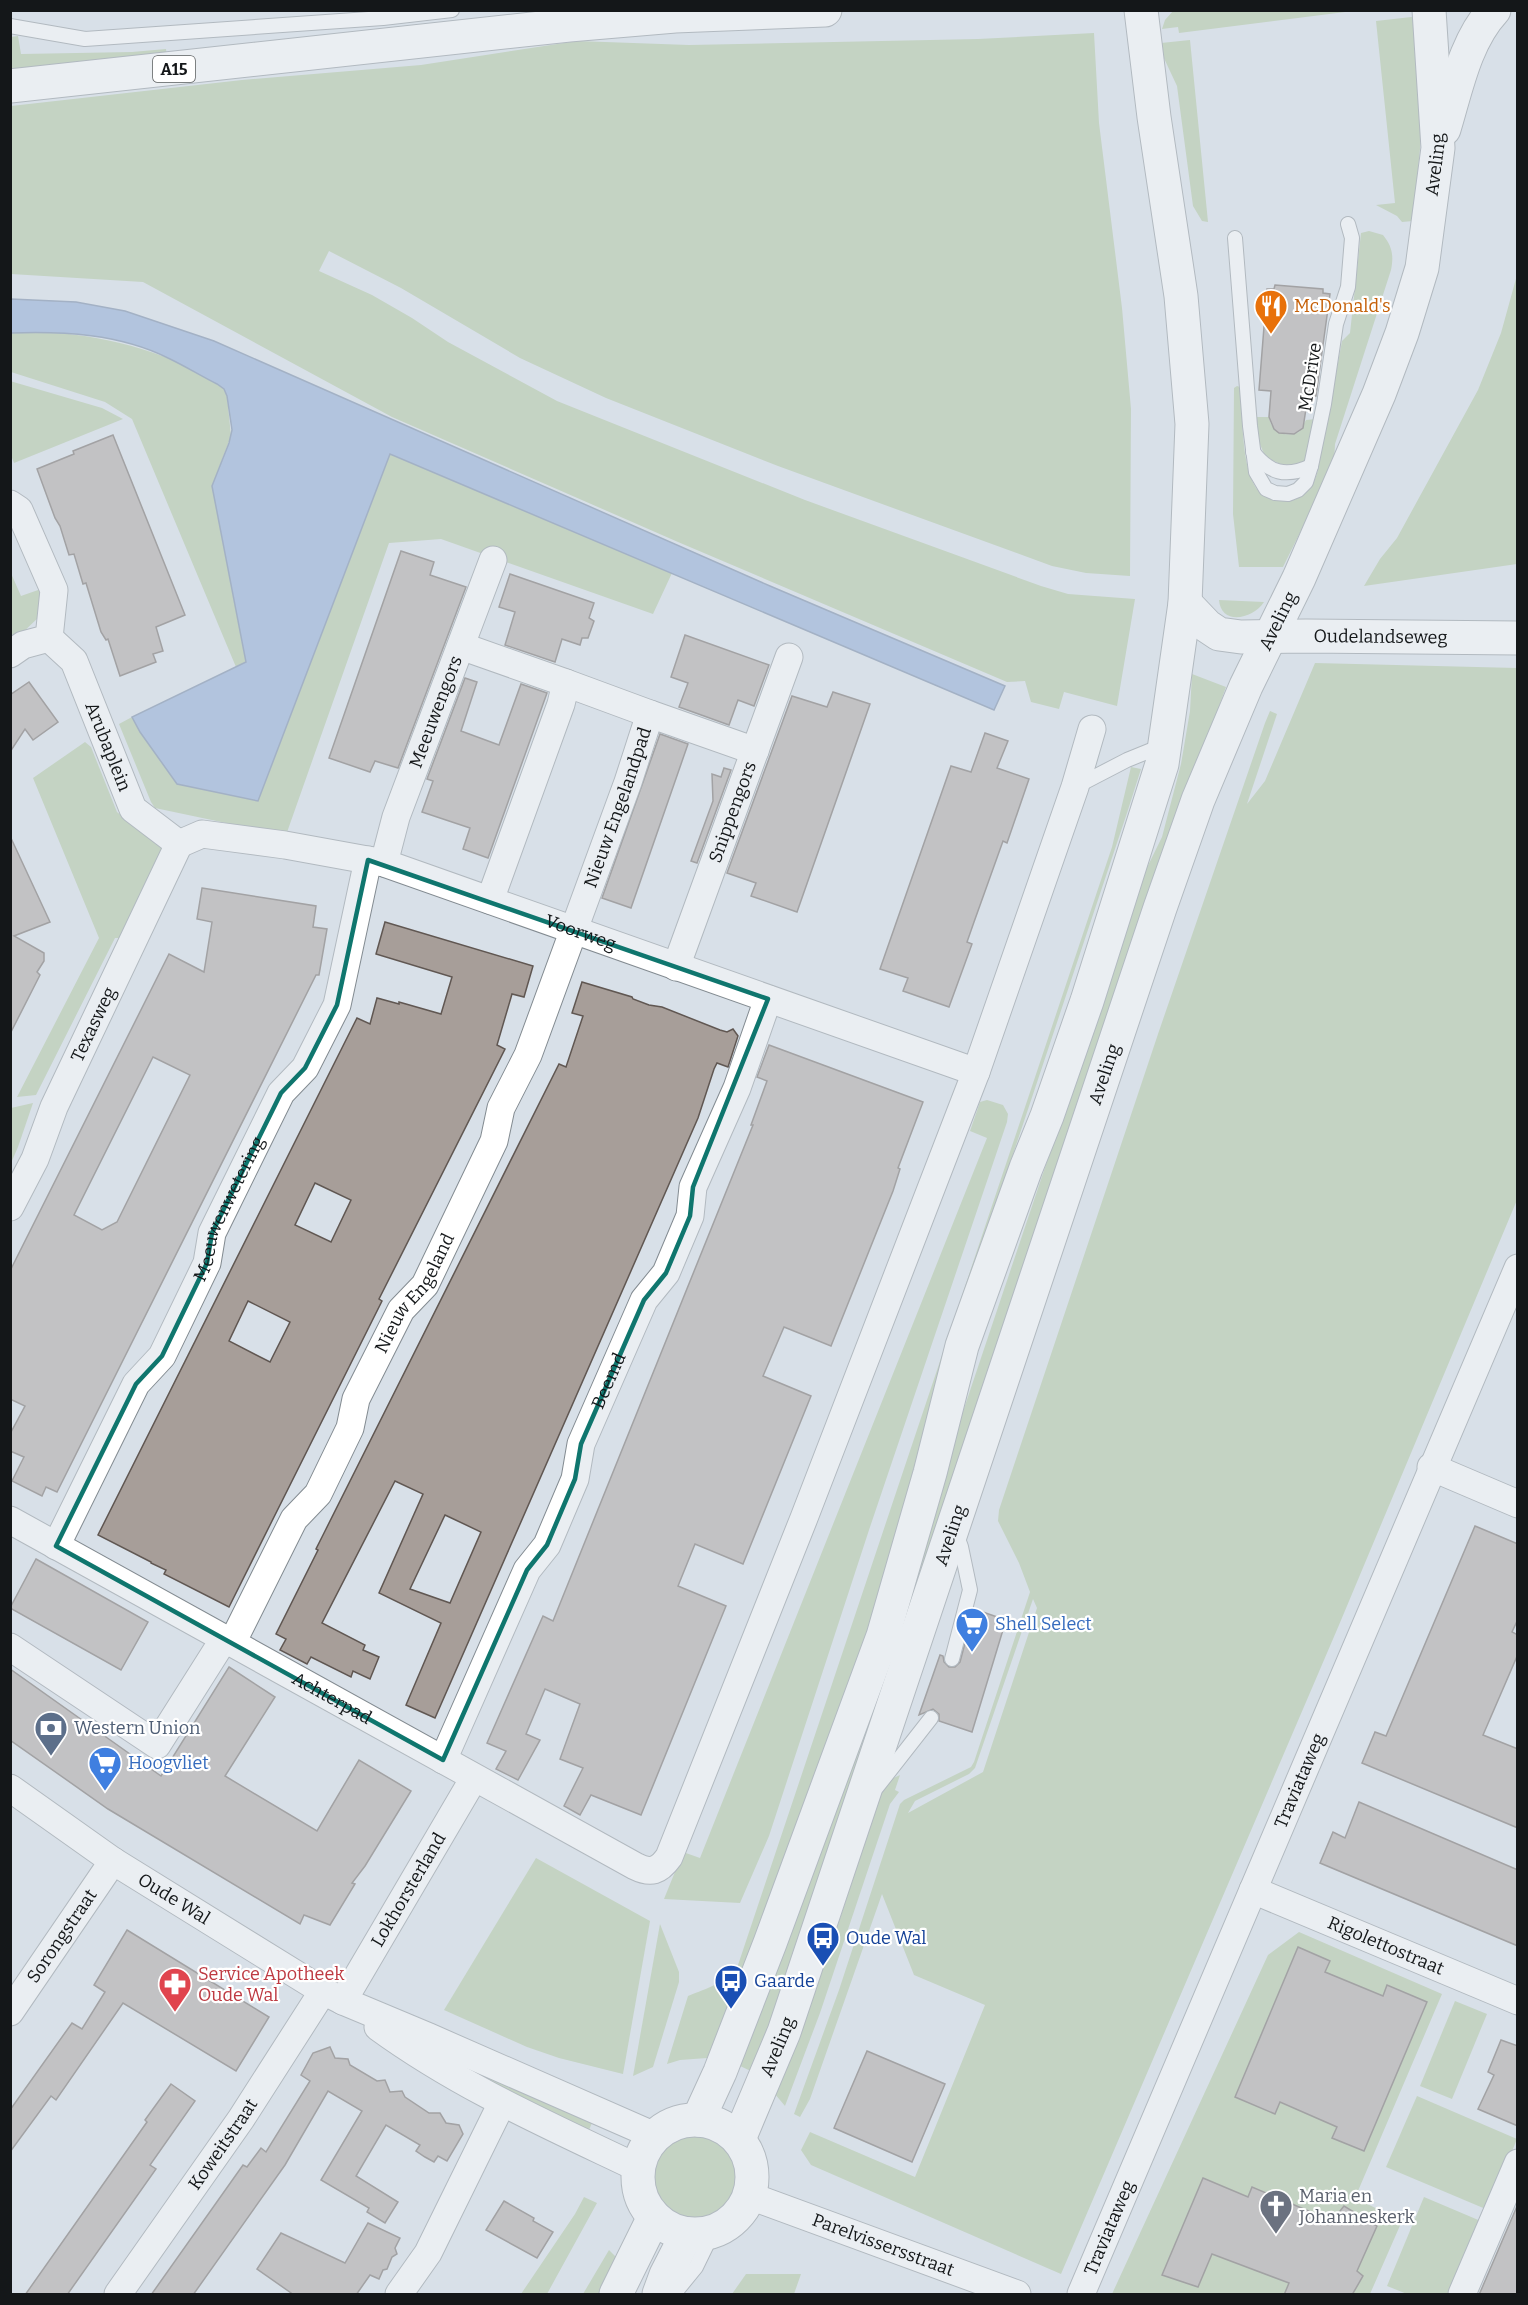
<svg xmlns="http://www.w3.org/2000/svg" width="1528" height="2305" viewBox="0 0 1528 2305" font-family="Bitter,serif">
	<rect width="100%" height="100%" fill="#d8e0e8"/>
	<g fill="#aac398" fill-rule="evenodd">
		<polygon points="1173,11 1173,10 1353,11 1179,33 1178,27 1162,29 1165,20"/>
		<polygon points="1420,16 1422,93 1420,149 1413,221 1402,222 1397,216 1376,205 1395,203 1376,21"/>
		<polygon points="1094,33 1099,123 1122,308 1131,409 1130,576 1086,573 1052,566 778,466 606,398 520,358 401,288 329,251 319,271 372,295 412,318 448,342 557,401 805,500 1041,586 1068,594 1135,599 1117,706 1064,692 1059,709 1031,702 1025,681 1007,682 678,542 392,417 143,282 11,274 11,106 242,80 421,65 577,41 689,45 978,39"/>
		<polygon points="18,36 21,54 132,52 166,49 167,58 11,75 10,37"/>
		<polygon points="1190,40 1208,222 1202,221 1193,206 1177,86 1162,54 1161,43"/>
		<path d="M 1369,231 L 1383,235 C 1392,246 1394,255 1391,270 L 1335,444 L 1334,464 L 1283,567 L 1239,567 L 1233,514 L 1234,388 L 1237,386 L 1240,387 L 1241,392 C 1243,416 1240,489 1268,497 C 1275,499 1284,497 1291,497 C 1308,497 1314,484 1318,470 L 1342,341 L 1350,333 L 1361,233 Z"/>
		<polygon points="1517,275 1517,564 1364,586 1380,559 1397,538 1478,390 1501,333"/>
		<path d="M 52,332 C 113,338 173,352 224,389 L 227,396 L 231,436 L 212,486 L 246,663 L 236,667 L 132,419 L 105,402 L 11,372 L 10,333 Z"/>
		<polygon points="10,381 102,408 123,419 14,463 10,453"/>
		<path d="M 1256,417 L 1269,417 C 1271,432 1285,438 1299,432 L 1306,420 L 1316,419 L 1308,458 C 1297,473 1278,464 1265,456 L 1259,442 Z"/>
		<polygon points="390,454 672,573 653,614 441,539 389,543 285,838 245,827 155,808 151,802 119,724 132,717 141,732 258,801"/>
		<polygon points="10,571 21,596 41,589 40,616 18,637 11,634"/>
		<path d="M 1219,600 L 1264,602 C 1253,619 1221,626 1219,600 Z"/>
		<path d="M 1315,663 L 1517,668 L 1517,1200 L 1339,1625 L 1061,2274 L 811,2165 L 801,2150 L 810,2132 L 915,2177 L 985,2005 L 914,1975 L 882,1894 L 810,2099 L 800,2117 L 794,2114 L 839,1990 L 900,1804 L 904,1800 L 971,1767 L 974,1762 L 1030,1592 L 1019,1563 L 998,1521 L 999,1510 L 1158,1034 L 1265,723 L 1270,711 L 1277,714 L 1247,804 L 1265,781 ZM 1033,1599 L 1037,1608 L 983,1772 L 908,1813 L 915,1801 L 969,1774 L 975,1768 Z"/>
		<polygon points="1192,674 1226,687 1174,831 757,2074 738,2065 940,1480 1109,977 1135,892 1162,837 1181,764 1190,711"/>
		<polygon points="85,742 91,747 117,812 140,831 164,847 125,938 115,938 36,1095 17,1097 99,938 33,778"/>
		<path d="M 1131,767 L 1141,769 L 1127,813 L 988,1229 L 894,1553 L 789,1864 L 707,2058 L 680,2060 L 667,2064 L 688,1996 C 708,1988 725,1983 738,1965 L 1112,847 Z"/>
		<polygon points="987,1100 1003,1105 1008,1114 1007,1122 869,1530 769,1836 740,1903 664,1899 683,1852 700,1858 987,1138 970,1131 980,1102"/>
		<polygon points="33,1103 18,1147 11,1163 11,1108"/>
		<polygon points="900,1775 895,1790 899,1792 890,1804 820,2013 785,2106 769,2087 829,1952 883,1788 889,1780"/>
		<polygon points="536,1858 650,1921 623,2074 559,2058 527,2047 444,2010"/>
		<polygon points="660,1924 679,1972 679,1982 653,2067 633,2076"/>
		<polygon points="1299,1932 1442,1994 1355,2198 1402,2221 1370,2294 1112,2294 1268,1955"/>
		<polygon points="1455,2001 1487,2014 1452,2099 1420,2086"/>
		<polygon points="425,2044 594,2118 587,2135 515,2100"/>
		<polygon points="1417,2096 1517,2139 1488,2210 1386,2167"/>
		<circle cx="696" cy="2176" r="42"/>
		<polygon points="584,2197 597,2203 547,2294 521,2294 575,2214"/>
		<polygon points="1424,2197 1483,2222 1453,2294 1407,2294 1387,2286"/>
		<polygon points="609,2250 622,2263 603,2294 583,2294"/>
		<polygon points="746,2274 801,2274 794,2294 732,2294"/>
	</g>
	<path fill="#84a3d3" stroke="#62799b" stroke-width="1.5" d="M 11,299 L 76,302 L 125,311 L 214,341 L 770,586 L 1005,686 L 994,710 L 390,454 L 258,801 L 177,784 L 140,732 L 132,717 L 246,662 L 212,486 L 229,443 L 232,430 L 227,396 L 224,389 L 217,384 C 201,376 185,366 168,358 C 120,334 63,331 11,333 Z"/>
	<g fill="#a79e99" stroke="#605752" stroke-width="1.5" fill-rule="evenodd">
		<polygon points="1275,285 1323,289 1323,293 1330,294 1316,396 1308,396 1303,428 1294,434 1279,433 1274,429 1269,417 1271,391 1259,390 1267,289 1274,289"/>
		<polygon points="113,435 185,615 156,627 163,651 153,654 156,662 120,676 108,639 106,640 101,632 86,583 83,584 74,554 69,555 60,526 55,518 37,469 74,454 73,451"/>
		<polygon points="401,551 434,562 430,575 466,587 398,768 375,761 370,772 329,758"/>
		<polygon points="510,574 594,603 589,618 594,621 588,638 582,638 580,645 562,639 555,662 505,645 515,612 499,607"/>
		<polygon points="685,635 769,665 754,706 738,700 729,725 679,707 688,683 671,677"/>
		<polygon points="465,678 477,682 461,731 499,745 521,684 547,693 488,858 463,849 470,828 422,812 433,781 427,779"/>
		<polygon points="29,682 58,722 33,740 25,729 10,752 10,695"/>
		<polygon points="833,692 870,704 797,912 751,896 756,883 727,873 792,696 827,707"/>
		<polygon points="985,733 1008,741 997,768 1029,779 1007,843 1003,841 974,922 967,942 972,944 949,1007 903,991 908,978 880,969 951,766 971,772"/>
		<polygon points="660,734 688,744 631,908 602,898"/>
		<polygon points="724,768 731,770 697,863 691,861 713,801 712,774 721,777"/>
		<polygon points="10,836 50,922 14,936 44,953 44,961 37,972 40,975 10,1034"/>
		<path d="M 202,888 L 316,906 L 313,927 L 327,929 L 319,975 L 316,975 L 57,1492 L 46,1487 L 42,1496 L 12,1481 L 24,1457 L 10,1451 L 10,1434 L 25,1406 L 10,1399 L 10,1271 L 169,954 L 204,972 L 212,922 L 197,919 ZM 153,1057 L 190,1075 L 117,1222 L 102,1230 L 74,1215 Z"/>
		<path d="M 385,922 L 533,966 L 524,997 L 512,994 L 497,1045 L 505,1049 L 379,1299 L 382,1301 L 229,1607 L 164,1574 L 166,1570 L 151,1563 L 151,1562 L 98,1535 L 357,1018 L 370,1024 L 377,998 L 399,1004 L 399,1002 L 441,1014 L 452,977 L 376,954 ZM 315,1183 L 351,1200 L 331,1242 L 295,1225 ZM 248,1301 L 290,1322 L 270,1362 L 229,1341 Z"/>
		<path d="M 582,982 L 632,997 L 633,999 L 649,1005 L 662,1007 L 720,1030 L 727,1032 L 733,1029 L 738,1036 L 728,1067 L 717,1063 L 714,1069 L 698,1118 L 435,1718 L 406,1705 L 441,1623 L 379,1593 L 423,1494 L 395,1481 L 322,1623 L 365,1645 L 363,1650 L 379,1657 L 370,1679 L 353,1671 L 351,1677 L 311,1657 L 307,1664 L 280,1650 L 286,1639 L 276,1634 L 318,1550 L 316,1549 L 323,1535 L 559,1064 L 566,1067 L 583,1016 L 572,1013 ZM 445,1515 L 481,1532 L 450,1603 L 410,1589 Z"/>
		<polygon points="769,1045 923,1102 898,1168 900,1169 893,1191 831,1346 784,1327 763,1376 811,1396 743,1564 695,1544 678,1586 726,1606 641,1815 591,1795 580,1815 564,1806 583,1768 560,1759 580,1704 545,1689 526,1734 540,1740 518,1780 496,1769 506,1751 487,1743 543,1616 553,1621 753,1125 751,1125 767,1081 757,1077"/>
		<polygon points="1475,1526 1518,1544 1518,1619 1512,1632 1518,1635 1518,1654 1483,1735 1518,1749 1518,1828 1362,1763 1375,1732 1386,1736"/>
		<polygon points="36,1559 148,1622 121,1670 10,1608"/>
		<polygon points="974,1609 1006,1620 972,1732 939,1721 939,1714 933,1709 919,1715 940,1655 943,1656 944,1662 949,1667 955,1667 960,1662"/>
		<polygon points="229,1667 275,1697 225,1776 317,1831 359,1760 411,1791 365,1866 352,1883 355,1884 330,1925 304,1915 300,1924 108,1809 10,1740 10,1669 161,1776"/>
		<polygon points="1359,1802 1518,1870 1518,1946 1320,1863 1333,1832 1345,1838"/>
		<polygon points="127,1930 269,2017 236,2071 123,2003 56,2100 51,2096 10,2152 10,2110 72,2023 82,2029 105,1992 94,1985"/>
		<polygon points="1298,1947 1330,1961 1325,1972 1383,1996 1387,1985 1427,2002 1364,2151 1332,2138 1337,2127 1280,2102 1275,2114 1235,2097"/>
		<polygon points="1501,2040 1518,2046 1518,2126 1478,2109 1494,2075 1488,2072"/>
		<polygon points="330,2047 335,2058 348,2059 350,2065 377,2081 385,2080 390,2092 402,2091 405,2097 429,2113 440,2113 446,2123 459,2125 463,2134 447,2161 438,2156 434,2162 425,2157 416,2151 420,2145 386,2125 356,2176 398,2202 385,2223 367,2212 369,2208 321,2180 362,2111 328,2091 285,2165 193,2295 151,2295 243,2165 247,2167 261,2148 266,2152 310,2081 301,2075 313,2053"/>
		<polygon points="867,2051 945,2084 912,2162 834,2128"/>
		<polygon points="171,2084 195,2101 150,2165 156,2169 67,2295 25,2295 147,2122 145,2120"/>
		<polygon points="1203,2178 1248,2197 1252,2187 1332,2221 1344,2206 1377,2226 1357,2271 1363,2276 1352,2295 1284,2295 1289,2283 1212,2254 1198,2287 1162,2275"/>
		<polygon points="504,2201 534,2218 533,2221 553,2232 537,2258 486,2230"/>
		<polygon points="1518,2204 1518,2295 1479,2295"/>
		<polygon points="368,2223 400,2238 395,2248 397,2254 392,2257 387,2269 383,2270 379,2279 370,2275 356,2295 294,2295 257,2269 281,2233 345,2263"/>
	</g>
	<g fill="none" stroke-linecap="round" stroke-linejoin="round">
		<g stroke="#838b91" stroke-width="16">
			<g id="lane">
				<polyline points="10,26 85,39 383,18 452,10"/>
				<polyline points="1235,238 1250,426 1256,472 1266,489 1275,493 1288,494 1298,490 1306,482 1311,466 1324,404 1336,324 1348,287 1352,238 1348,224"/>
				<path d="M 1253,452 C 1269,473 1286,478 1311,466"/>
				<polyline points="1075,787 1127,760 1164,745"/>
				<polyline points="952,1659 970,1590 961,1547 957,1536"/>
				<polyline points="877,1787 931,1718"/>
				<polyline points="674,2294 696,2267 713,2232"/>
			</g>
		</g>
		<g stroke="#838b91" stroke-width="29">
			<g id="street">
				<polyline points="10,504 19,510 54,590 49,638 23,645 10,654"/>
				<path id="s1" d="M 49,638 L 74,661 L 133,809 L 179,844"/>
				<polyline points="461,646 566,683"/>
				<polyline points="650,714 755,751"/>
				<path id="s2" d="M 179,844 L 202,834 L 285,845 L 384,863 L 976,1072"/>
				<path id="s3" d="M 384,863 L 396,817 L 493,560"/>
				<path id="s4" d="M 676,967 L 789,657"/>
				<path id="s5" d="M 10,1207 L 35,1159 L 54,1107 L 179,844"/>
				<polyline points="1431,1467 1518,1504"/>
				<path id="s6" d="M 10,1520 L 635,1866 C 651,1874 659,1871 669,1857 L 804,1518 L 976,1072 L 1075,787 L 1092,729"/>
				<path id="s7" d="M 56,1546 L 136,1384 L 162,1356 L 207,1263 L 212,1233 L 281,1093 L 305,1068 L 337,1005 L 368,860"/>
				<path id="s8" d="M 232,1643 L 294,1519 L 318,1494 L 350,1428 L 356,1399 L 401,1310 L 425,1285 L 494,1141 L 501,1108 L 528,1055 L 628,782 L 650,714 L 566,683 L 561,704 L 490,900"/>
				<polyline points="10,1647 157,1745 224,1639"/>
				<path id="s9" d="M 443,1760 L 527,1570 L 547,1545 L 575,1479 L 581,1444 L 644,1300 L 666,1273 L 690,1216 L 693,1187 L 737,1088 L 768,999"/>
				<path id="s10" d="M 10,1788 L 113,1861 L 323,1991 L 343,2001 L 429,2037 L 655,2136"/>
				<path id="s11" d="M 1253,1890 L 1518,2001"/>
				<path id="s12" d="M 343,2001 L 474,1778"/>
				<path id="s13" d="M 10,2012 L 113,1861"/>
				<path d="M 378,2027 C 459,2086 548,2125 638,2168"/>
				<path id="s14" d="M 750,2196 L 1017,2294"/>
				<path id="s15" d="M 118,2294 L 241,2119 L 323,1991"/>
				<polyline points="399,2294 428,2253 502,2103"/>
				<path id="s16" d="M 1081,2294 L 1518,1268"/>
				<polyline points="1462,2294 1518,2163"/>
			</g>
		</g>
		<g stroke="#838b91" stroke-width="35">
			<g id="secondary">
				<path d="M 1444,129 C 1456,90 1465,41 1494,10"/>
				<path id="s17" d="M 1185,603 L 1207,626 L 1219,634 L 1241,637 L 1306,636 L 1518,638"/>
				<circle cx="695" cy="2177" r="57"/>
				<polyline points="698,2120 720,2072 770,1943 883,1636 930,1473 962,1346 1026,1168 1047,1116 1087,1001 1162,764 1185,603 1192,424 1181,296 1154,117 1141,10"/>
				<path id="s18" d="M 739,2139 L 784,2032 L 1160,908 L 1198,800 L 1246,686 L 1299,578 L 1379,394 L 1402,333 L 1422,268 L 1438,148 L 1429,10"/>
				<polyline points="616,2294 654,2217"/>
				<polyline points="659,2294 666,2275 687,2234"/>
			</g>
		</g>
		<g stroke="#838b91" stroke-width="35">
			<polyline id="highway" points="10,86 569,25 675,16 825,10"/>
		</g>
		<use href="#lane" stroke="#fff" stroke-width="14"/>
		<use href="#street" stroke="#fff" stroke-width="27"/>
		<use href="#secondary" stroke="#fff" stroke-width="33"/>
		<use href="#highway" stroke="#fff" stroke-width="33"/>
	</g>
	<path d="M0 0H1528V2305H0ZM 368,860 L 768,999 L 693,1187 L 690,1216 L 666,1273 L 644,1300 L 581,1444 L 575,1479 L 547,1545 L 527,1570 L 443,1760 L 56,1546 L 136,1384 L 162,1356 L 207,1263 L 212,1233 L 281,1093 L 305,1068 L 337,1005 Z" fill="#d8e0e8" fill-opacity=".55" fill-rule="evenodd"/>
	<path fill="none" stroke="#0f766e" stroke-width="4.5" stroke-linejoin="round" d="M 368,860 L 768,999 L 693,1187 L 690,1216 L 666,1273 L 644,1300 L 581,1444 L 575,1479 L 547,1545 L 527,1570 L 443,1760 L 56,1546 L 136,1384 L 162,1356 L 207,1263 L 212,1233 L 281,1093 L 305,1068 L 337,1005 Z"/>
	<defs>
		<g id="restaurant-pin" transform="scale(1.725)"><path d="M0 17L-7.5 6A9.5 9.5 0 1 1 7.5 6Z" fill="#e8710a" stroke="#fff"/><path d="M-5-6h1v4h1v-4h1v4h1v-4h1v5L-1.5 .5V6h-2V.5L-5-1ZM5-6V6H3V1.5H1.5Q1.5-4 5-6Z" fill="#fff"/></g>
		<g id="supermarket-pin" transform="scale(1.725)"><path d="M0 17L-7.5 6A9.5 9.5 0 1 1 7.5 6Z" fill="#3f7fe0" stroke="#fff"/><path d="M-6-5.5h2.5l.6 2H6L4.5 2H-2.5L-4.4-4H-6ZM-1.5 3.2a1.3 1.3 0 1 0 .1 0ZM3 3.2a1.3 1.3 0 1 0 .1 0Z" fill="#fff"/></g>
		<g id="bank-pin" transform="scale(1.725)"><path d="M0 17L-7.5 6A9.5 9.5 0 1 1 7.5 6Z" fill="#5c6f8a" stroke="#fff"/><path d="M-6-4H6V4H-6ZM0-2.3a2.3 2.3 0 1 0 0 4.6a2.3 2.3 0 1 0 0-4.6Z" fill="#fff"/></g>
		<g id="bus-pin" transform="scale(1.725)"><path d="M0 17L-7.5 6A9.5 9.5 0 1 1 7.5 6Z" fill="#1a4fb4" stroke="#fff"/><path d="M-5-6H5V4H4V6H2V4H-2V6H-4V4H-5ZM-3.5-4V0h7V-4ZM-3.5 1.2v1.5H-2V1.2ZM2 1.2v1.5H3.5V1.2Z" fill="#fff"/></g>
		<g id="pharmacy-pin" transform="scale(1.725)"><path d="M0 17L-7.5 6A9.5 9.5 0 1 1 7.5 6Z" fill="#e0444e" stroke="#fff"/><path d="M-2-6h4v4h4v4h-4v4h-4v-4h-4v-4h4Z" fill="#fff"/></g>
		<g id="church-pin" transform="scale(1.725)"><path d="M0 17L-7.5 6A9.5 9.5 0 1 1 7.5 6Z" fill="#6b7280" stroke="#fff"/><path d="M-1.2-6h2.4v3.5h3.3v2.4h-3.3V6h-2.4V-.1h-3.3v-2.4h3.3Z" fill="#fff"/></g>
	</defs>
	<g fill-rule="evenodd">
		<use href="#restaurant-pin" x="1271" y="306"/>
		<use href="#supermarket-pin" x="972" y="1624"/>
		<use href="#bank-pin" x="51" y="1728"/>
		<use href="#supermarket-pin" x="105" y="1763"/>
		<use href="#bus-pin" x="823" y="1938"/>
		<use href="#bus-pin" x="731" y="1981"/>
		<use href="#pharmacy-pin" x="175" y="1984"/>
		<use href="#church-pin" x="1276" y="2206"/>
	</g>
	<g text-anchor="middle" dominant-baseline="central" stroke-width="4.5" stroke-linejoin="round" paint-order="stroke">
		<rect fill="#fff" stroke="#5a5d5e" stroke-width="1.5" x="153" y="56" width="42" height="26" rx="4.5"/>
		<g font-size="16" font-weight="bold" fill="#141719">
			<text x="174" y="69">A15</text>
		</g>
		<g font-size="18" fill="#141719" stroke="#fff">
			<text stroke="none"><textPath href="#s18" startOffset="2098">Aveling</textPath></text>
			<text transform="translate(1310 377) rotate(-81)">McDrive</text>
			<text stroke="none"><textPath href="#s18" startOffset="1612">Aveling</textPath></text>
			<text stroke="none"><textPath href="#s17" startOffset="208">Oudelandseweg</textPath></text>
			<text stroke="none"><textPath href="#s3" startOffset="160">Meeuwengors</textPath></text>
			<text stroke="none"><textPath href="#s1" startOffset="126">Arubaplein</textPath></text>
			<text stroke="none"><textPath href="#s8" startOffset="927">Nieuw Engelandpad</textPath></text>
			<text stroke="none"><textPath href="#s4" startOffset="165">Snippengors</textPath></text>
			<text stroke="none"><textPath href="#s2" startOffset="418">Voorweg</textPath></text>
			<text stroke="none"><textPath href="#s5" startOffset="201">Texasweg</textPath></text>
			<text stroke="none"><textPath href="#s18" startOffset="1126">Aveling</textPath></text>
			<text stroke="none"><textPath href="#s7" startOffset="381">Meeuwenwetering</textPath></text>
			<text stroke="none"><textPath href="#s8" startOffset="398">Nieuw Engeland</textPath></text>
			<text stroke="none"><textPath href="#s9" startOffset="416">Beemd</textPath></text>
			<text stroke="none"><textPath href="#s18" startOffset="640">Aveling</textPath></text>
			<text stroke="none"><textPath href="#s6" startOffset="368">Achterpad</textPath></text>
			<text stroke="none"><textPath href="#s16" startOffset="558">Traviataweg</textPath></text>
			<text stroke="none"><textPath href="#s12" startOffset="129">Lokhorsterland</textPath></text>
			<text stroke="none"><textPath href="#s10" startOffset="198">Oude Wal</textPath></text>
			<text stroke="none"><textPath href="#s13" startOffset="92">Sorongstraat</textPath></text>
			<text stroke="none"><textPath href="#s11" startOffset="144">Rigolettostraat</textPath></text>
			<text stroke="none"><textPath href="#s18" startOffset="100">Aveling</textPath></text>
			<text stroke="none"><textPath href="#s15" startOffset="183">Koweitstraat</textPath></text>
			<text stroke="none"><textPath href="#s16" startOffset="72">Traviataweg</textPath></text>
			<text stroke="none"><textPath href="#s14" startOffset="142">Parelvissersstraat</textPath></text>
		</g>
		<g font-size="18" fill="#c56008" stroke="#fff" text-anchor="start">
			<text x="1294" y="306">McDonald's</text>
		</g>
		<g font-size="18" fill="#366cbe" stroke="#fff" text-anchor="start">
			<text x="995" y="1624">Shell Select</text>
			<text x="128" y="1763">Hoogvliet</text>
		</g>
		<g font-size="18" fill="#4e5e75" stroke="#fff" text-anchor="start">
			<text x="74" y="1728">Western Union</text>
		</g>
		<g font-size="18" fill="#164399" stroke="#fff" text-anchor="start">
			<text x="846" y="1938">Oude Wal</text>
			<text x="754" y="1981">Gaarde</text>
		</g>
		<g font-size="18" fill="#be3a42" stroke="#fff" text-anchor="start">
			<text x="198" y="1974">Service Apotheek<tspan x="198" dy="21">Oude Wal</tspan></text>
		</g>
		<g font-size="18" fill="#5b616d" stroke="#fff" text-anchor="start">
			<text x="1299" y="2196">Maria en<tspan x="1299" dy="21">Johanneskerk</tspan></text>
		</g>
	</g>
	<rect width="1528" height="2305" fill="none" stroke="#141719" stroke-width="24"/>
</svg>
